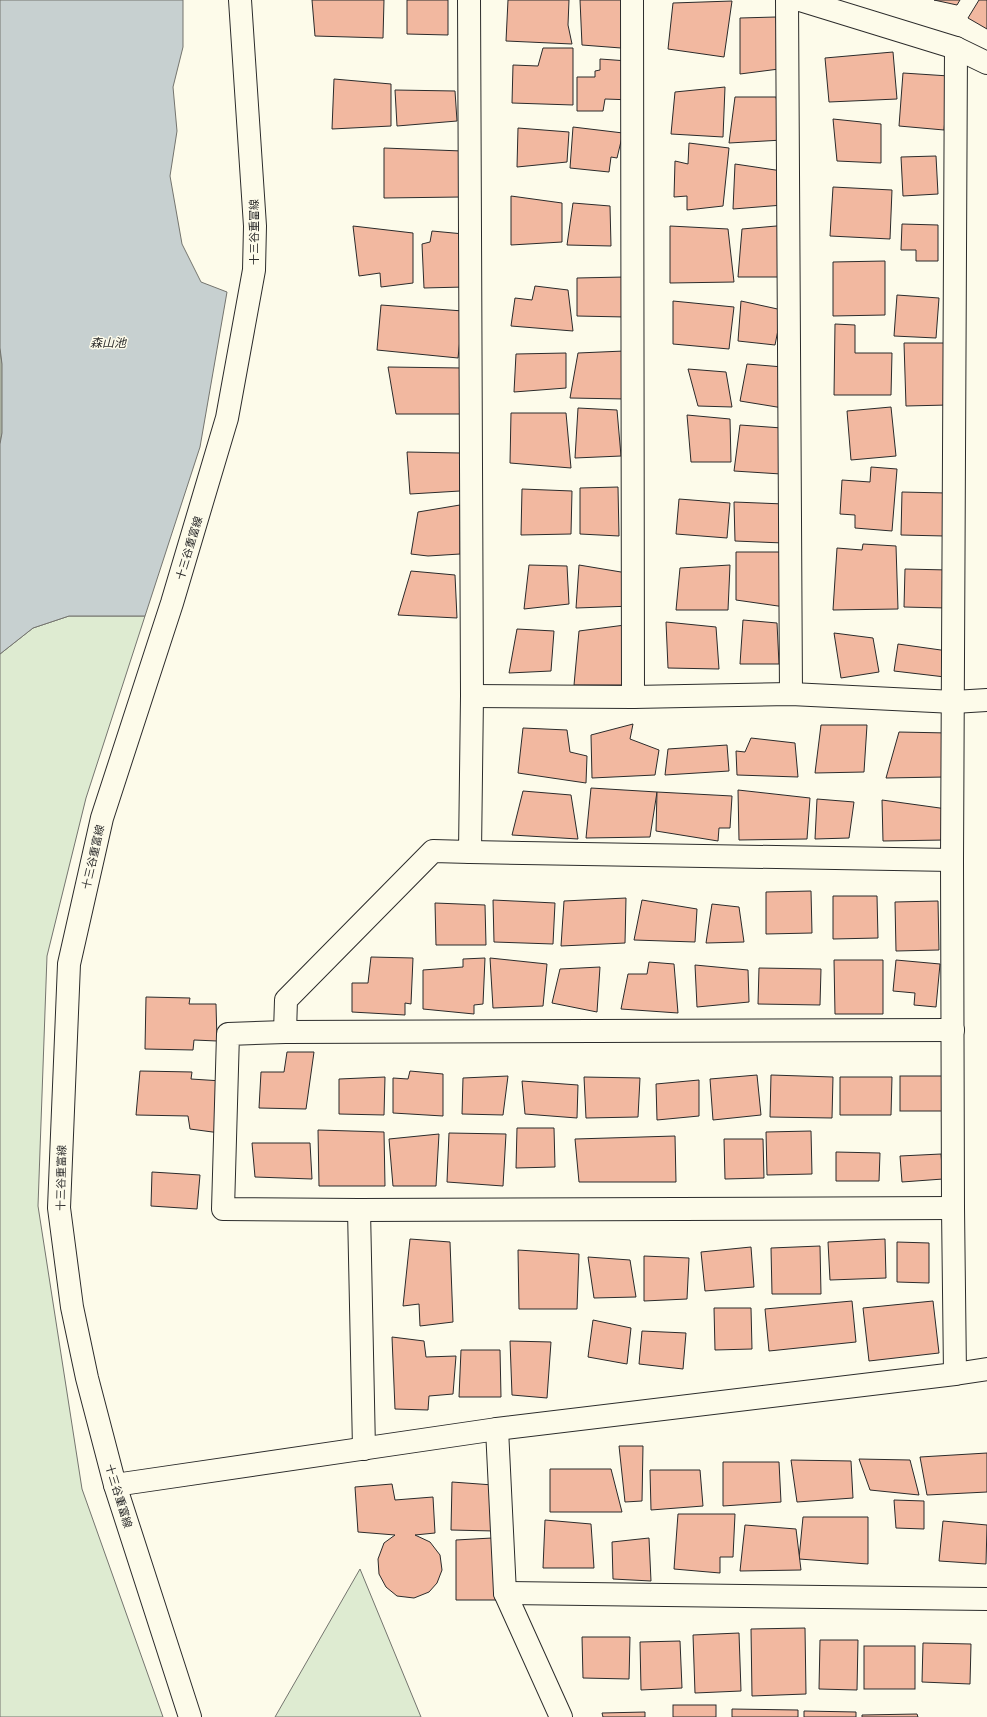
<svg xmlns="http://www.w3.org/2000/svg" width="987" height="1717" viewBox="0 0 987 1717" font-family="Ubuntu,'Noto Sans JP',sans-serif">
	<rect width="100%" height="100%" fill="#fdfbea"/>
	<g fill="#deebd1" stroke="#74746e">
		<polygon points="0,348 2,364 2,433 0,444"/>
		<polygon points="69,616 145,616 86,798 47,956 38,1206 82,1489 163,1717 0,1717 0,654 33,628"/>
		<polygon points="360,1569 421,1717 275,1717"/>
	</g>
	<polygon fill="#c7d0d0" stroke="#74746e" points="0,0 183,0 183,47 173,87 177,131 170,176 182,244 201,282 227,292 200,447 145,616 69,616 33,628 0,654 0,444 2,433 2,364 0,348"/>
	<g fill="#f2b8a0" stroke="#2b2b2b">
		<polygon points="312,0 384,0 383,38 315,36"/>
		<polygon points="407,0 448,0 448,35 407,34"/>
		<polygon points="508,0 569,0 568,25 572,44 506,41"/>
		<polygon points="580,0 622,0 621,48 582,45"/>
		<polygon points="934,0 960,0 957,5"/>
		<polygon points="979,0 987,0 987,29 968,18"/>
		<polygon points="732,1 724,57 668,49 673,3"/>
		<polygon points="776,17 779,69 740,74 740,18"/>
		<polygon points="543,48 573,48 573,105 512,103 513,65 538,66"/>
		<polygon points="893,52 897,99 829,102 825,58"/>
		<polygon points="600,59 628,61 633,100 605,99 603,111 577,111 577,77 595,77 595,71 600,70"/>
		<polygon points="903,73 949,76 944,130 899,126"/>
		<polygon points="334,79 391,84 391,126 332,129"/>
		<polygon points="725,87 723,137 671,134 675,92"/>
		<polygon points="395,90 455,91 457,121 397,126"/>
		<polygon points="735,97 776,97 783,140 729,143"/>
		<polygon points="833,119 881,124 881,163 837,161"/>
		<polygon points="573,127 623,133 617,158 611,157 609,172 570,168"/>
		<polygon points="518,128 569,132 567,162 517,167"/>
		<polygon points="689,143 729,148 723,206 687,210 687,196 674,197 675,161 688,164"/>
		<polygon points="384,148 462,151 461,197 384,198"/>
		<polygon points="936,156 938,194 903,196 901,157"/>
		<polygon points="735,164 782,171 783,205 733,209"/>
		<polygon points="833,187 892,190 890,239 830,236"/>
		<polygon points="511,196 562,203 562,242 511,245"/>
		<polygon points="573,203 610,206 611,246 567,245"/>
		<polygon points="902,224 938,225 938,261 916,261 916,250 901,250"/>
		<polygon points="788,225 781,277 738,277 742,229"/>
		<polygon points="353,226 413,233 413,283 381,287 380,273 359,276"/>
		<polygon points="670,226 728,229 734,282 670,283"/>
		<polygon points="432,231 464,234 464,287 424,288 422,244 430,242"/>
		<polygon points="885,261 885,315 833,316 833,262"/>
		<polygon points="625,277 625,317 577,316 577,278"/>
		<polygon points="535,286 568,290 573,331 511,326 515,298 532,300"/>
		<polygon points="897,295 939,298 936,338 894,336"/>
		<polygon points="673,301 734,307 729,349 673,344"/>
		<polygon points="741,301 782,310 775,345 738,341"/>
		<polygon points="381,305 463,311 458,358 377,350"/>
		<polygon points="835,324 855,325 855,353 892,353 891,395 834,395"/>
		<polygon points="904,343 947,343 948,405 906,406"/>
		<polygon points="624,351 626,399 570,398 578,353"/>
		<polygon points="566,353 566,388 514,392 516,354"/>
		<polygon points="747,364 783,367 783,408 740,401"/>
		<polygon points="388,367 463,368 465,414 396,414"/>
		<polygon points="688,369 726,372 732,407 698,406"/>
		<polygon points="891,407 896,456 851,460 847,411"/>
		<polygon points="578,408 617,410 621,456 575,458"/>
		<polygon points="511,413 566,413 571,468 510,463"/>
		<polygon points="687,415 730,419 731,462 691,462"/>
		<polygon points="740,425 782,428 781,474 734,471"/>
		<polygon points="407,452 460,453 460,491 410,494"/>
		<polygon points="871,467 897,469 892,531 855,528 855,515 840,514 842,480 870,482"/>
		<polygon points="618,487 619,536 580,534 580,488"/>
		<polygon points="522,489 572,491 571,534 521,535"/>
		<polygon points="902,492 946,493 944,536 901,535"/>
		<polygon points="679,499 730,503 727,538 676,534"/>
		<polygon points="734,502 784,504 783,543 735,541"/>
		<polygon points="460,505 460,554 428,556 411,554 418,512"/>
		<polygon points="863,544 896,546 898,609 833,610 837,548 862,550"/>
		<polygon points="736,552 785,552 785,607 736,600"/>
		<polygon points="529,565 567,566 569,604 524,609"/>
		<polygon points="579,565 633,574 633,606 576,608"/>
		<polygon points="730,565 728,610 676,610 680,568"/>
		<polygon points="905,569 948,570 947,608 904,607"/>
		<polygon points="411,571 455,575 457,618 398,615"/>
		<polygon points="743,620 777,623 779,664 740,664"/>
		<polygon points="666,622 716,627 719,669 668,668"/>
		<polygon points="625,625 626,685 574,685 579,631"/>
		<polygon points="517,629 554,631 551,671 509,673"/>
		<polygon points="834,633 873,638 879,672 841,678"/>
		<polygon points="898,644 948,651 945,677 894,671"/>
		<polygon points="633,724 630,739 659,750 655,775 592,778 591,735"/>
		<polygon points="821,725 867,725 864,772 815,773"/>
		<polygon points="523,728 567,730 570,752 587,756 586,783 518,773"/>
		<polygon points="899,732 948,733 945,777 886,778"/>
		<polygon points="751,738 795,743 798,777 737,775 736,751 745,752"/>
		<polygon points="727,745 729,771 665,775 668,749"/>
		<polygon points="591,788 657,792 650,837 586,838"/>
		<polygon points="738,790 810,798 807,839 739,840"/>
		<polygon points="523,791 571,795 578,839 512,835"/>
		<polygon points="657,792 732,796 730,828 719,828 718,841 656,831"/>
		<polygon points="817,799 854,802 849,838 815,839"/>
		<polygon points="882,800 947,809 945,840 883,841"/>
		<polygon points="811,891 812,933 766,934 766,892"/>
		<polygon points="833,896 877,896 878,938 833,939"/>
		<polygon points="626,898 625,943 561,946 564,901"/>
		<polygon points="493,900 555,903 553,944 494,942"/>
		<polygon points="642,900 697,909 695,942 634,940"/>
		<polygon points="938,901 939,950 896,951 895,902"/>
		<polygon points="435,903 485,905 486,945 436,945"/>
		<polygon points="712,904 739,907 744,942 706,943"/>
		<polygon points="371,957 413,958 411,1004 405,1003 405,1015 352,1012 352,983 368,983"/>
		<polygon points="485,958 483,1004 474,1005 474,1014 423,1009 423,970 463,967 463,959"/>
		<polygon points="490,958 547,964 543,1006 493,1008"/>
		<polygon points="834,960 883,960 883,1014 835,1014"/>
		<polygon points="896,960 940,964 936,1007 914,1005 915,993 893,991"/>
		<polygon points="649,962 674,964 678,1013 621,1009 628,974 647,974"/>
		<polygon points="695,965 748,970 749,1002 697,1007"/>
		<polygon points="600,967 597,1012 552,1003 560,969"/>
		<polygon points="759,968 821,969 820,1005 758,1004"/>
		<polygon points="146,997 190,998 189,1004 216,1004 217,1041 194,1040 193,1050 145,1049"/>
		<polygon points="287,1052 314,1052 306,1109 259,1108 261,1072 284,1072"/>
		<polygon points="140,1071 192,1072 191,1079 222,1081 220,1133 190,1129 188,1116 136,1115"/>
		<polygon points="410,1071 443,1074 443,1116 393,1113 393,1078 408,1079"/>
		<polygon points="757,1075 761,1115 713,1120 710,1079"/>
		<polygon points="771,1075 833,1077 832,1118 770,1117"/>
		<polygon points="508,1076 503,1115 462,1114 463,1078"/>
		<rect x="900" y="1076" width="47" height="35"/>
		<polygon points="385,1077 384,1115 339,1114 339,1079"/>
		<polygon points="584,1077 640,1078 638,1117 586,1118"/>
		<polygon points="840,1077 892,1077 891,1115 840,1115"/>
		<polygon points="699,1080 699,1116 657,1120 656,1084"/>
		<polygon points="522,1081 578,1085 577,1118 525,1114"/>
		<polygon points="517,1128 554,1128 555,1167 516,1168"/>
		<polygon points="318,1130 384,1132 385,1186 319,1186"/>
		<polygon points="811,1131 812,1174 767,1175 766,1132"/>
		<polygon points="449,1133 506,1134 503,1186 447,1182"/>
		<polygon points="439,1134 436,1186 393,1186 389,1139"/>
		<polygon points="675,1136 676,1182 579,1182 575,1139"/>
		<polygon points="724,1139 763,1139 764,1178 725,1179"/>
		<polygon points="252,1143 310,1143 312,1179 255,1177"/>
		<polygon points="836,1152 880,1153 879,1181 836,1181"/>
		<polygon points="941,1154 943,1179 902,1182 900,1156"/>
		<polygon points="152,1172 200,1175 197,1209 151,1206"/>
		<polygon points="410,1239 450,1242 453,1322 420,1326 419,1304 403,1306"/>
		<polygon points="885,1239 886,1278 830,1280 828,1242"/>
		<polygon points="897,1242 929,1243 929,1283 897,1282"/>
		<polygon points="820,1246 821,1294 772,1294 771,1248"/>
		<polygon points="751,1247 754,1287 705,1291 701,1252"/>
		<polygon points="518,1250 579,1254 577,1309 519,1309"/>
		<polygon points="644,1256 689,1258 687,1299 644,1301"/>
		<polygon points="588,1257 630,1260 636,1297 594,1298"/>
		<polygon points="852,1301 856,1342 769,1351 765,1309"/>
		<polygon points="933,1301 939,1353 869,1361 863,1308"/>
		<polygon points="714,1308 751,1308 752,1349 715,1350"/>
		<polygon points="593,1320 631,1328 627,1364 588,1357"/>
		<polygon points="642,1331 686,1333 683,1369 639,1364"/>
		<polygon points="392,1337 424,1341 426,1357 456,1356 453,1394 429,1396 428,1410 395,1409"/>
		<polygon points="510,1341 551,1342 547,1398 512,1395"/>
		<polygon points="461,1350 500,1350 501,1397 459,1397"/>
		<polygon points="619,1446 643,1446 642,1501 625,1502"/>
		<polygon points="987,1453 987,1492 927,1495 920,1457"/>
		<polygon points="859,1459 910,1460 919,1495 870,1490"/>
		<polygon points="791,1460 851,1461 853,1498 797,1502"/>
		<polygon points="723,1462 779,1462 781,1502 723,1506"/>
		<polygon points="550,1469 611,1469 622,1512 550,1512"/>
		<polygon points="650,1470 700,1470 703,1506 651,1510"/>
		<polygon points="452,1482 493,1485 494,1531 451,1530"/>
		<polygon points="392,1484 395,1500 433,1497 435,1533 415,1535 430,1542 440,1555 442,1570 437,1583 429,1592 414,1598 397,1596 386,1587 379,1574 378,1559 384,1543 395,1535 358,1532 355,1487"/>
		<polygon points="894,1500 924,1501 924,1529 896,1528"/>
		<polygon points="678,1514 735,1514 733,1557 720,1557 720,1573 674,1569"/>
		<polygon points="803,1517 868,1517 868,1564 799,1559"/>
		<polygon points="545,1520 591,1524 594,1568 543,1568"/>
		<polygon points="943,1521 987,1525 986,1564 939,1561"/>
		<polygon points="745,1525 796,1529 801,1570 740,1571"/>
		<polygon points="492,1538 498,1600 456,1600 456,1540"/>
		<polygon points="649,1538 651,1581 613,1579 612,1542"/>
		<polygon points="805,1628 806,1694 752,1696 751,1629"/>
		<polygon points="739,1633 741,1691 695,1693 693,1635"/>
		<polygon points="582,1637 630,1637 629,1679 583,1678"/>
		<polygon points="820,1640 858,1640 857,1690 819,1689"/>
		<polygon points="680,1641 682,1688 641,1690 640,1642"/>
		<polygon points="923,1643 971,1644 970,1684 922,1682"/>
		<rect x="864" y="1646" width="51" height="43"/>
		<rect x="673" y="1705" width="43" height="12"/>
		<polygon points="732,1709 798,1710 798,1717 732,1717"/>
		<polygon points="804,1711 856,1712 856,1717 804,1717"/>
		<polygon points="645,1712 645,1717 603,1717 602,1713"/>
		<polygon points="917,1714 918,1717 862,1717 862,1715"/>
	</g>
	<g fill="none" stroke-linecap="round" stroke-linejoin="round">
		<g stroke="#2b2b2b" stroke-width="24">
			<g id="minor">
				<polyline points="632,0 633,697"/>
				<polyline points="787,0 791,694"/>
				<polyline points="800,0 956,48 987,63"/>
				<polyline points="472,696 633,697 791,694 954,702 987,700"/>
				<polyline points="470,852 952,860"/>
				<polyline points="285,1032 286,1000 433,851 470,852 472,696 469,0"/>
				<polyline points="953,1208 359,1210 223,1209 228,1034 285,1032 953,1030"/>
				<polyline points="359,1210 364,1449"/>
				<polyline points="955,1374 953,1208 952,860 956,48"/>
				<polyline points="497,1429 505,1593 561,1717"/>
				<polyline points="505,1593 987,1599"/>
			</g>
		</g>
		<g stroke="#2b2b2b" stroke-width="24">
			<polyline id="tertiary" points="115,1485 497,1429 955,1374 987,1369"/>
		</g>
		<g stroke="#2b2b2b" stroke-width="24">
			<polyline id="secondary" points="190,1717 115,1485 87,1378 72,1307 59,1208 69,964 102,818 172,603 227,418 254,270 255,226 240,0"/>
		</g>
		<use href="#minor" stroke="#fdfbea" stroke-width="22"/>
		<use href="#tertiary" stroke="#fdfbea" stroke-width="22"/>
		<use href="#secondary" stroke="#fdfbea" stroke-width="22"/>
	</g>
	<g text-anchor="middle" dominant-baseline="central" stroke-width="3" stroke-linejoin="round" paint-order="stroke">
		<g font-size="11" fill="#2b2b2b" stroke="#fdfbea">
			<text transform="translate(254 232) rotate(-90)">十三谷重富線</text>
			<text transform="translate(189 548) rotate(-73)">十三谷重富線</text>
			<text transform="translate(93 857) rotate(-77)">十三谷重富線</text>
			<text transform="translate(61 1178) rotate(-89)">十三谷重富線</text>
			<text transform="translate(119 1496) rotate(73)">十三谷重富線</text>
		</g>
		<g font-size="12" font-style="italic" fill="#2b2b2b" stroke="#fdfbea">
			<text x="108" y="342">森山池</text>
		</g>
	</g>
</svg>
